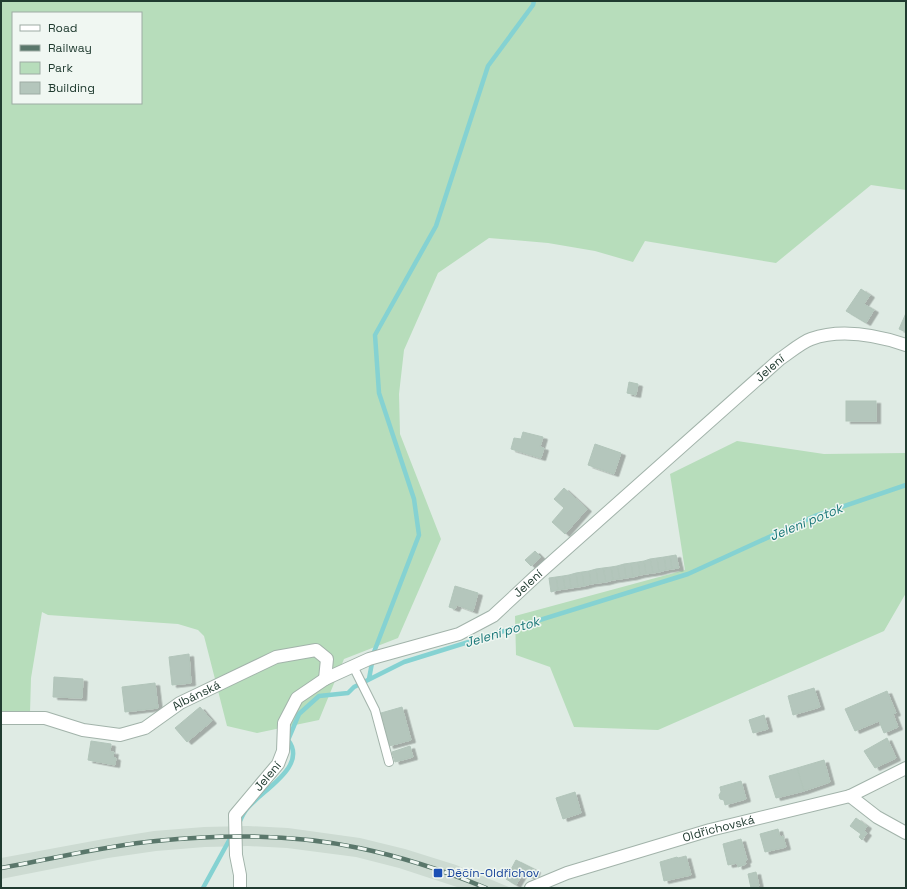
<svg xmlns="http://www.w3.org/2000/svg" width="907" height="889" viewBox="0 0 907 889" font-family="'Space Grotesk',sans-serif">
	<defs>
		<filter id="shadow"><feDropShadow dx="4.5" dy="2.5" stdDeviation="0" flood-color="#0004"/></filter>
	</defs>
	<rect width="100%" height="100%" fill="#dfebe4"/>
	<polygon fill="#cddbd2" points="248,826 288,828 360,838 405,849 456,865 511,888 460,888 399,868 356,857 287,848 248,846 205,847 156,851 108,858 1,879 1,858 104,839 154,831 204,827"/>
	<g fill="#b7ddbb" fill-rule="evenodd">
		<path d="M 1,1 L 906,1 L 906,190 L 871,185 L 776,263 L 645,241 L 633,262 L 595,251 L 548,243 L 489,238 L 438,273 L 404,350 L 399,394 L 400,434 L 441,539 L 398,638 L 344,659 L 319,720 L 257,733 L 227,726 L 204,636 L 198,630 L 178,624 L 48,615 L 42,612 L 31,678 L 30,713 L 1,712 ZM 13,13 L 141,13 L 141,103 L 13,103 Z"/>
		<polygon points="737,441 824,454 906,453 906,593 884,631 658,730 574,727 550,667 516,655 515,616 685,570 670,474"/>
	</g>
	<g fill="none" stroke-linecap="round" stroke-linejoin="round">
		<g stroke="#85d2d2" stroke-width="4.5">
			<polyline points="369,679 374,652 419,535 414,499 379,393 375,335 436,226 488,66 533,5 534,1"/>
			<path d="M 239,823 C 241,819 243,814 246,810 C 260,791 309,767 288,740 L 299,714 L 319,696 L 348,693 L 354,687 L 404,662 L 688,574 L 815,516 L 906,485"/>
			<polyline points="203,888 232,835"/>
		</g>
	</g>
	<g fill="#b4c6bc" stroke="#b2c5ba" filter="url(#shadow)">
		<polygon points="861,289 870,295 864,304 874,310 866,323 846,311"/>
		<polygon points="906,313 906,332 899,329"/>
		<polygon points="629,382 638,384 636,395 627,393"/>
		<rect x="846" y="401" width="30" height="20"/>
		<polygon points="523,432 543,437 540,447 544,448 541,458 511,449 514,438 521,439"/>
		<polygon points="595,444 621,453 614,474 588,465"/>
		<polygon points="564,488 587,509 565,534 552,522 564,508 554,499"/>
		<polygon points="535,551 541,557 531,566 525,560"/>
		<polygon points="676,555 679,568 672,569 670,556"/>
		<polygon points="670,556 672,569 666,570 664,557"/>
		<polygon points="664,557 666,570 659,572 657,558"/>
		<polygon points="657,558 659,572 653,573 650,559"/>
		<polygon points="650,559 653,573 646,574 644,561"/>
		<polygon points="644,561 646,574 640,575 638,562"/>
		<polygon points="638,562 640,575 633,577 631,563"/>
		<polygon points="631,563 633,577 626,578 624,564"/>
		<polygon points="624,564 626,578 620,579 617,566"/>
		<polygon points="617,566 620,579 613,580 611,567"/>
		<polygon points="611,567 613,580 606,582 603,568"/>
		<polygon points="603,568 606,582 598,583 596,569"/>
		<polygon points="596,569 598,583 591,584 589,571"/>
		<polygon points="589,571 591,584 584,586 582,572"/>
		<polygon points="582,572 584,586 578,587 576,573"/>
		<polygon points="576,573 578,587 571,588 569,575"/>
		<polygon points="569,575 571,588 565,589 563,576"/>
		<polygon points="563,576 565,589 558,590 556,577"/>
		<polygon points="556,577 558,590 551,592 549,578"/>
		<polygon points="455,586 478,593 473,611 457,605 455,609 449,607"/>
		<polygon points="189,654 191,683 172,685 169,657"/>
		<polygon points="54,677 83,679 82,698 53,697"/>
		<polygon points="155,683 158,708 125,712 122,687"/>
		<polygon points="814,688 820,707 793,715 788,696"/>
		<polygon points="887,691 896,713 893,714 898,727 884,733 879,721 855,731 845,709"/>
		<polygon points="200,707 212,721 187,742 175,728"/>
		<polygon points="402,707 411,740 389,746 381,713"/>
		<polygon points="764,715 768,729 753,733 749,720"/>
		<polygon points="887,738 896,758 875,768 864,751"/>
		<polygon points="91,741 111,744 110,752 114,752 113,757 116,758 115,765 88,760"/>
		<polygon points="410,746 413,757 395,762 392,752"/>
		<polygon points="824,760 830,782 804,791 797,768"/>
		<polygon points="797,768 804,791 776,798 769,776"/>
		<polygon points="741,781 746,799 725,805 724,800 720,799 719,795 721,792 720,787"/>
		<polygon points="575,792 581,813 563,819 556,798"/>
		<polygon points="856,818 867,826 864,831 867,833 862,840 859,837 861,834 850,826"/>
		<polygon points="778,829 780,837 783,836 786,847 765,852 760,834"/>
		<polygon points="741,839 747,860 745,861 746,864 738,867 737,863 728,865 723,844"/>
		<polygon points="686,856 691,875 664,881 660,862 677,857 678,858"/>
		<polygon points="516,860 536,870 533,878 523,873 516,885 506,879"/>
		<polygon points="756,872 759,886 751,888 748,874"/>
	</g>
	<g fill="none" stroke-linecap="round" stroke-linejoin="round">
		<g stroke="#a2b3aa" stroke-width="10">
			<polyline id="service" points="353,666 375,710 389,762"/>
		</g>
		<g stroke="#a2b3aa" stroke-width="14">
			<g id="minor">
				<path id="s1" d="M 1,718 L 45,718 L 83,730 L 120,735 L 145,728 L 180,703 L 276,657 L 316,650 L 327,659 L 325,679"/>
				<polyline points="850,796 877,817 906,833"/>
				<path id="s2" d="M 240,888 L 240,875 L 236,855 L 235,815 L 278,764 L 283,751 L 284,723 L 297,698 L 325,679 L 369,659 L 459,634 L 493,616 L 536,576 L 780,359 C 789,353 802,342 811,339 C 842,328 876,335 906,345"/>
				<path id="s3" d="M 531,888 L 567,873 L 710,830 L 850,796 L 906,768"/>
			</g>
		</g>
		<use href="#service" stroke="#fff" stroke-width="8"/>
		<use href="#minor" stroke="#fff" stroke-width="12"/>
		<g stroke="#5a776b" stroke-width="4.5">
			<path id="rail" d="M 1,868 C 52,859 104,846 156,841 C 223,834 293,834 359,848 C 403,857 445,871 486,888"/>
		</g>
		<use href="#rail" stroke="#f0f7f2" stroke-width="3" stroke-dasharray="9" stroke-linecap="butt"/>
	</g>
	<rect fill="#1a4fb4" stroke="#f0f7f2" stroke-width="1.5" x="433" y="868" width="10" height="10" rx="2"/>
	<g text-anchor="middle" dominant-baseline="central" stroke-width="3" stroke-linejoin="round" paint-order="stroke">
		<g font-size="12" fill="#203b30" stroke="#f0f7f2">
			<text stroke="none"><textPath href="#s2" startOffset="796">Jelení</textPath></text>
			<text stroke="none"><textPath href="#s2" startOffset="472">Jelení</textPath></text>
			<text stroke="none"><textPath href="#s1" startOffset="208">Albánská</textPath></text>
			<text stroke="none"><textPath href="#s2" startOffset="124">Jelení</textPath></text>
			<text stroke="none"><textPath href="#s3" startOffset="197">Oldřichovská</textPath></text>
		</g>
		<g font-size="12" fill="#164399" stroke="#f0f7f2" text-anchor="start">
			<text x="447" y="873">Děčín-Oldřichov</text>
		</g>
		<g font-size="13" font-style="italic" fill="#197778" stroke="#f0f7f2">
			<text transform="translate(806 522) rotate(-22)">Jelení potok</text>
			<text transform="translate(502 632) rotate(-17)">Jelení potok</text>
		</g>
	</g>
	<rect width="907" height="889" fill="none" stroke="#203b30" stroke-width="4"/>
	<rect x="12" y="12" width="130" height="92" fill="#f0f7f2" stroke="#9daca4"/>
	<rect x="20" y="25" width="20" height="6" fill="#ffffff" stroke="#9daca4"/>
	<text x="48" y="32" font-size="12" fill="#203b30">Road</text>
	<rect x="20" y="45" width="20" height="6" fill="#5a776b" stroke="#9daca4"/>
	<text x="48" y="52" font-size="12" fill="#203b30">Railway</text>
	<rect x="20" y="62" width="20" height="12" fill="#b7ddbb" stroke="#9daca4"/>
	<text x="48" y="72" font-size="12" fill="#203b30">Park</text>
	<rect x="20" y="82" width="20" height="12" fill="#b4c6bc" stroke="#9daca4"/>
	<text x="48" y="92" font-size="12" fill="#203b30">Building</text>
</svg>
